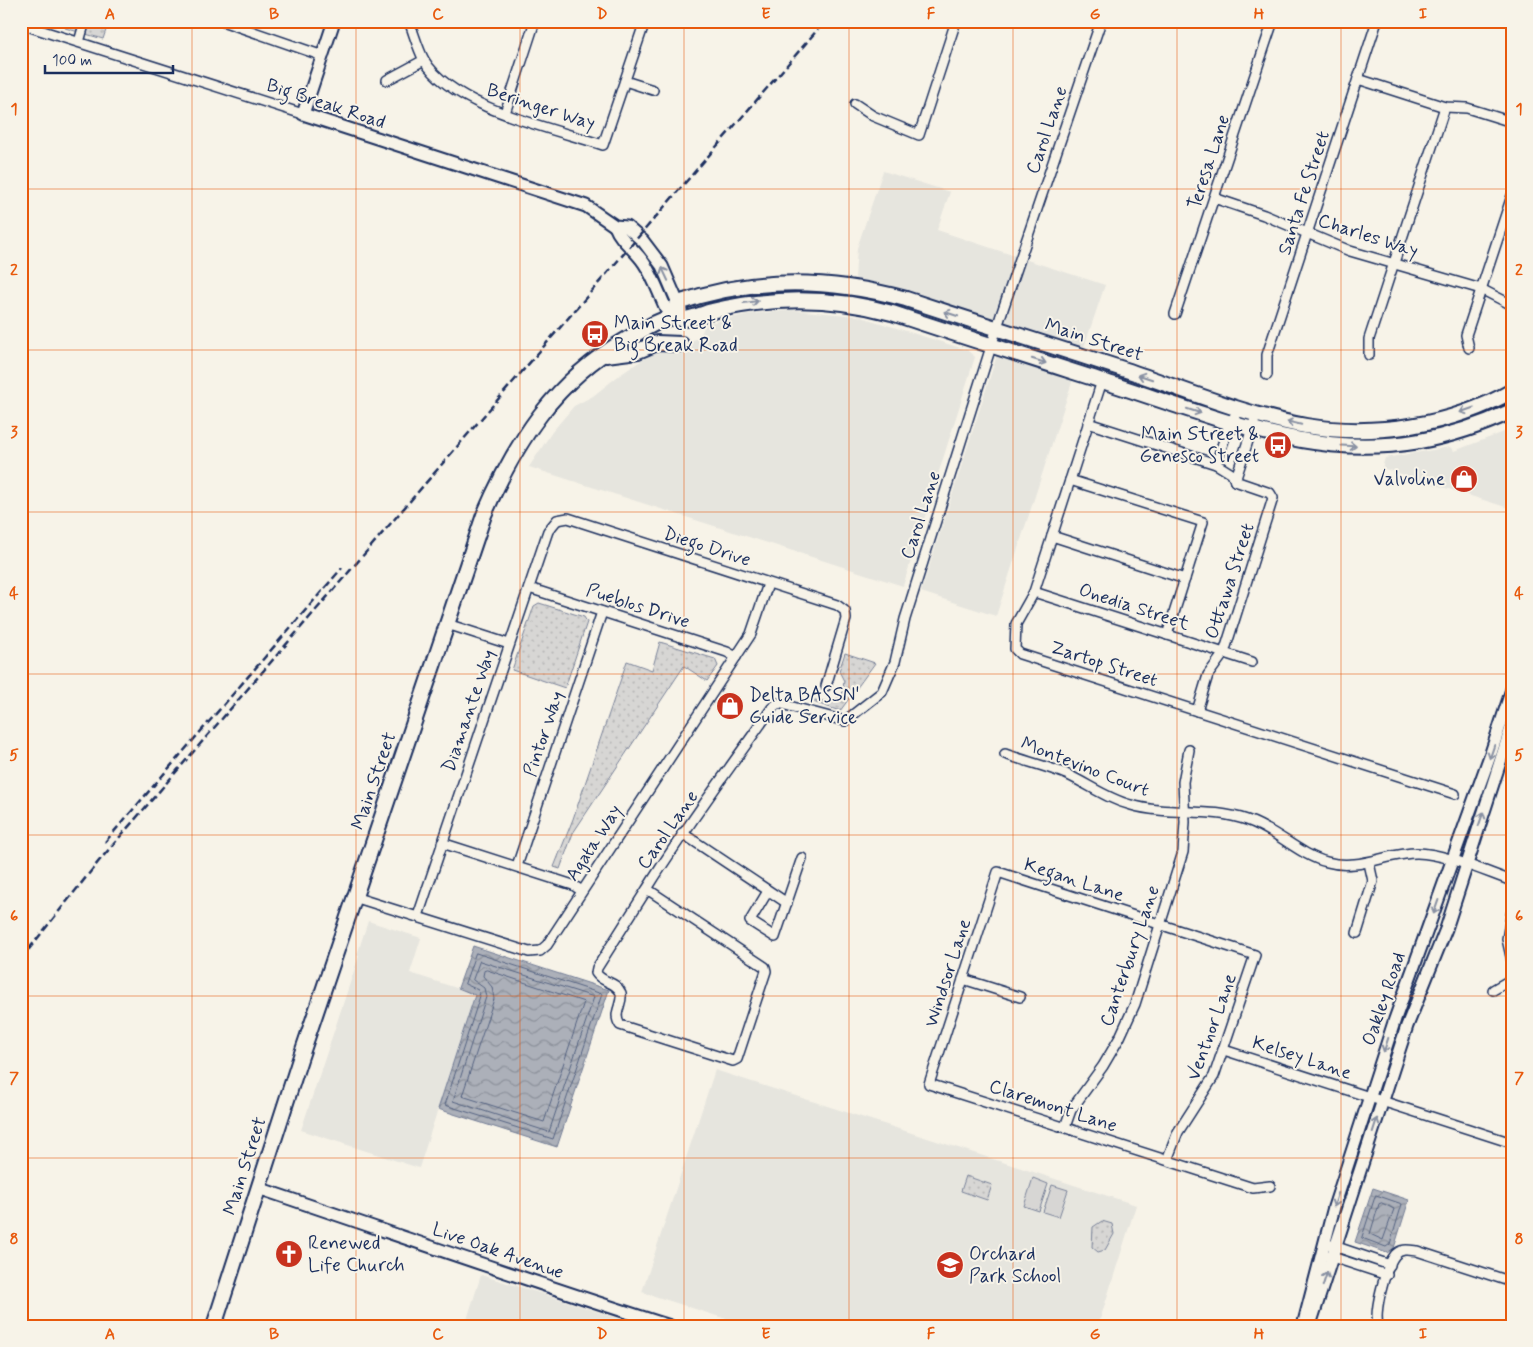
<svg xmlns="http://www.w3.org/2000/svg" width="1533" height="1347" viewBox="0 0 1533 1347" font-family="Mynerve,sans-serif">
	<defs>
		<pattern id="grass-dots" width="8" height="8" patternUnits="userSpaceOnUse" patternTransform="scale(1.25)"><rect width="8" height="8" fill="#d7d6d4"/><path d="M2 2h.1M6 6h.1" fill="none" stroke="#b8b8b8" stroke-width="1.8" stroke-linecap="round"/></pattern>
		<pattern id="water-waves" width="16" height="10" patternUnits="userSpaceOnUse" patternTransform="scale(1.25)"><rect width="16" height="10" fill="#acb0b9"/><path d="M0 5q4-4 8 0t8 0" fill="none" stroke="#8b909a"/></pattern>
	</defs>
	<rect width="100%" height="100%" fill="#f7f3e8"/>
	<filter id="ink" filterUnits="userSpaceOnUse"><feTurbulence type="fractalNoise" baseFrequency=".02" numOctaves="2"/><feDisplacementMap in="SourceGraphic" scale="10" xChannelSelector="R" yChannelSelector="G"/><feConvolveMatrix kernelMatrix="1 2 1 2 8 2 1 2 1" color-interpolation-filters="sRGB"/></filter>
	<g filter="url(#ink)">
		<g fill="#e6e5de">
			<polygon points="883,171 950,192 937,230 1015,256 993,323 893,289 855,279 857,248"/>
			<polygon points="1024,259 1105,285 1083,350 1001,326"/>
			<polygon points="792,310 858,316 967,350 975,357 903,586 529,467 552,432 574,406 593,396 617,377 645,358 662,349 673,350 700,337 705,324 748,314"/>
			<polygon points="997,355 1073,379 996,616 921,592"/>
			<polygon points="1512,429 1512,509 1382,468 1385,458 1450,447 1454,451"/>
			<polygon points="368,921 421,938 410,973 475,994 419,1168 301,1130 359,956 357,955"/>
			<polygon points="715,1070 1136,1205 1098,1326 748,1326 642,1292"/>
			<polygon points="481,1275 553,1297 641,1326 465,1326"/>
		</g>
		<g fill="url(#grass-dots)" stroke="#798299">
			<polygon points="67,21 109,21 103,39 65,28"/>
			<polygon points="539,603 584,617 587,622 565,688 512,670 534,606"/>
			<polygon points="660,642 715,659 718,666 707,681 684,666 573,833 560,869 554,867 573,819 627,661 652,670"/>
			<polygon points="845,653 875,663 840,711 813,702 814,700 833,702 842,695 844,681 839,671"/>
			<polygon points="966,1176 992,1185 987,1200 961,1191"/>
			<polygon points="1102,1221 1112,1224 1114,1234 1105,1250 1098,1252 1092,1247 1093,1227"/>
		</g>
		<g fill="#d7d6d4" stroke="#798299">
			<polygon points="1033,1178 1048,1184 1039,1211 1024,1206"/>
			<polygon points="1052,1185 1068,1190 1059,1217 1043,1212"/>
		</g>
		<g fill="url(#water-waves)" stroke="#727c95">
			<polygon points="473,946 609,990 557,1147 438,1109 475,995 458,988"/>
			<polygon points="1373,1188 1409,1200 1394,1248 1387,1253 1355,1242"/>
		</g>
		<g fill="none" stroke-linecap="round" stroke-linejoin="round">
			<g stroke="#556382" stroke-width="1">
				<polygon points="476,953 602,994 553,1139 445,1105 480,996 478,990 465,984"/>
				<polygon points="480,961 594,997 549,1132 453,1101 486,997 484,988 473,980"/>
				<polygon points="487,970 584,1002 544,1122 462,1096 494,999 492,987 483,976 484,971"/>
				<polygon points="1376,1195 1402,1204 1390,1244 1386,1247 1362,1238"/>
				<polygon points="1382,1203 1394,1209 1383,1240 1370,1234 1379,1204"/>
			</g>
			<g stroke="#1b2f5e" stroke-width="12">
				<g id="minor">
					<polyline points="222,21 323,56"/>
					<path d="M 409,21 C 414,34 418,49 424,60 C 453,108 551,128 603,145 L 645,21"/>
					<polyline points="21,24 303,114"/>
					<polyline points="79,42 85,21"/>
					<polyline points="1358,79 1445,107 1467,108 1512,122"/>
					<polyline points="387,80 424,60"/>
					<polyline points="625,81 653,90"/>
					<polyline points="855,104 873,116 919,135 956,21"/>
					<polyline points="505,113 535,21"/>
					<polyline points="1214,198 1264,215 1350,251 1481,289 1512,305"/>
					<polyline points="1175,314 1273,21"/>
					<polyline points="1469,348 1466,335 1512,196"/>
					<polyline points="1369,355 1369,339 1445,107"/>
					<polyline points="1267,375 1267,355 1377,21"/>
					<polyline points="1102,381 1034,592 1016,624 1015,649 1020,654 1455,794"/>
					<polyline points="1088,423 1216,464 1232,474 1235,481"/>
					<polyline points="1216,464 1230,422 1241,408"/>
					<polyline points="1070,480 1203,522 1167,635"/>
					<polyline points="1235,481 1257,413"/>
					<polyline points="1052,536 1185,579"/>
					<polyline points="529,588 727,652 736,657"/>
					<polyline points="1034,592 1252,662"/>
					<polyline points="447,624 509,644"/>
					<polyline points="1197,711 1208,675 1224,653 1273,498 1270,493 1235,481"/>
					<path d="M 1005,754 C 1025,761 1046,766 1066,774 C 1088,784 1107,799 1131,805 C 1169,816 1209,807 1247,820 C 1277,830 1299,855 1327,862 C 1359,871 1386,853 1417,853 C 1444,853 1486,872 1512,881"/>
					<polyline points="682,833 787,903"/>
					<polyline points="442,843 573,885 582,891"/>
					<polyline points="517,866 602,612"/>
					<path d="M 647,889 L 597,968 L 596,973 C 602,983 616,981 621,993 C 623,1005 612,1013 620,1025 L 733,1061 L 737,1059 L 766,971 L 765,967 L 647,889 C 686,826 730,768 772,708 L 778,703 L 845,721 L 882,692 L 895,662 L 905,619 L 1001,315 L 1101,21"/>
					<polyline points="768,891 750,921 775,937 802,858"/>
					<polyline points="354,897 529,952 540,951 547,945 751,634 768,584"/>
					<polyline points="1512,911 1507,939 1512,961"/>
					<polyline points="418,916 548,531 557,520 568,518 837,605 845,611 846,619 826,686"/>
					<polyline points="1357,933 1373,881 1369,863"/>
					<polyline points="963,979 1020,997"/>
					<polyline points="1493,990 1512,979"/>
					<polyline points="1224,1050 1512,1143"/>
					<polyline points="1065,1127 1071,1110 1103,1066 1120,1037 1135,1004 1183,852 1185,822 1183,782 1189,750"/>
					<polyline points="1167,1160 1178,1132 1214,1076 1255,955 998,872 929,1084 1253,1188 1270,1186"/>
					<polyline points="1331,1245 1390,1265"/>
					<polyline points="1326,1255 1387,1275"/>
					<path d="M 1379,1326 C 1372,1315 1386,1266 1395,1255 C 1401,1248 1409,1250 1417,1251 L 1512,1282"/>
				</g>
			</g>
			<g stroke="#1b2f5e" stroke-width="15">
				<g id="tertiary">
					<polyline points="334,21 303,114 586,206 615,226 627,227 643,241 662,266 681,310"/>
					<path d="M 615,226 C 621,242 634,248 644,263 C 655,279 661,300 670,317"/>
					<path d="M 258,1188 C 395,1234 531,1282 670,1326"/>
					<polyline points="1310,1325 1407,1026 1446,929 1512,725"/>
					<polyline points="1303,1326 1334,1207 1395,1019 1491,753 1512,689"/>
				</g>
			</g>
			<g stroke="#1b2f5e" stroke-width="18">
				<g id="primary">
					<path d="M 670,317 L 678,303 C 754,276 829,278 906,299 C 979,323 1052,346 1126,370 C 1183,389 1248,416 1306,426 C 1374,437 1451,426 1512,391"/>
					<polyline points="606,355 638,351 657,343 681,344"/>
					<path d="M 214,1326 L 300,1059 L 484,515 C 516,441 555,380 627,339 C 640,332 654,322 668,318 C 673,317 678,319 683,319 C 692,319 703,313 712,311 C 773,296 831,296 892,313 C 967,338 1043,362 1118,386 C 1262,433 1364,480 1512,411"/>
				</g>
			</g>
			<use href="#minor" stroke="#f7f3e8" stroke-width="9"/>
			<use href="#tertiary" stroke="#f7f3e8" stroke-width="11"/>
			<use href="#primary" stroke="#f7f3e8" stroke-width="14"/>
			<g stroke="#1b2f5e" stroke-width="2.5" stroke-dasharray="8 4" stroke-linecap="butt">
				<polyline points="105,842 342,568"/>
				<polyline points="21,959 99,861 825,21"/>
			</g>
		</g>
		<defs><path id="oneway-shaft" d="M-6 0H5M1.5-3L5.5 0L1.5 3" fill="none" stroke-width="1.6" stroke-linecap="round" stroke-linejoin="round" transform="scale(1.25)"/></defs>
		<g stroke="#8991a3">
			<use href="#oneway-shaft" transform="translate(665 274) rotate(-115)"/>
			<use href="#oneway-shaft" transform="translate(751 302) rotate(-8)"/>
			<use href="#oneway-shaft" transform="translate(951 314) rotate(-162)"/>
			<use href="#oneway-shaft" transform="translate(1039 361) rotate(17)"/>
			<use href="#oneway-shaft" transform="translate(1145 377) rotate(-162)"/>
			<use href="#oneway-shaft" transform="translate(1467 410) rotate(161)"/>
			<use href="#oneway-shaft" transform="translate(1194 411) rotate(18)"/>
			<use href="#oneway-shaft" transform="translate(1294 423) rotate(-166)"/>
			<use href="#oneway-shaft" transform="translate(1349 446) rotate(3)"/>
			<use href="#oneway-shaft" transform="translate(1492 752) rotate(109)"/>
			<use href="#oneway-shaft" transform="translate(1481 819) rotate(-71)"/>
			<use href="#oneway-shaft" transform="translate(1436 907) rotate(109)"/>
			<use href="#oneway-shaft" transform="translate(1386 1045) rotate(108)"/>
			<use href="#oneway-shaft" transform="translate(1375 1125) rotate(-72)"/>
			<use href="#oneway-shaft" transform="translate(1336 1200) rotate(108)"/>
			<use href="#oneway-shaft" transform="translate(1325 1279) rotate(-72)"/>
		</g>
	</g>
	<path fill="none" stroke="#e8590c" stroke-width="1" stroke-opacity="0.55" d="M 192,21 L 192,1326M 356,21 L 356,1326M 520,21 L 520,1326M 684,21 L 684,1326M 849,21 L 849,1326M 1013,21 L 1013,1326M 1177,21 L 1177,1326M 1341,21 L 1341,1326M 21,189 L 1512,189M 21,350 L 1512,350M 21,512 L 1512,512M 21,674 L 1512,674M 21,835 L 1512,835M 21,996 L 1512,996M 21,1158 L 1512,1158"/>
	<defs>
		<g id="bus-disc" transform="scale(1.4375)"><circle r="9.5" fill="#c8321e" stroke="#f7f3e8"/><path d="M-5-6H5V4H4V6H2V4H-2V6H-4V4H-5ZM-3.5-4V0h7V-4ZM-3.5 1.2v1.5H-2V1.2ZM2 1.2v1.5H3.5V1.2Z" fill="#fff"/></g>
		<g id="shop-disc" transform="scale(1.4375)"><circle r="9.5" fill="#c8321e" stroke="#f7f3e8"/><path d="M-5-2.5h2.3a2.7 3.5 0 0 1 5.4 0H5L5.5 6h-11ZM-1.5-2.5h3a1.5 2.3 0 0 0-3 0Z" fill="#fff"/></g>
		<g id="church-disc" transform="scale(1.4375)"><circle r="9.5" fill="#c8321e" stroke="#f7f3e8"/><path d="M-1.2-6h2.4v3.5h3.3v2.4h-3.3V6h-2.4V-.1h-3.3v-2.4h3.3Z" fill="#fff"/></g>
		<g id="school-disc" transform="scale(1.4375)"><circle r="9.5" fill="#c8321e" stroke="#f7f3e8"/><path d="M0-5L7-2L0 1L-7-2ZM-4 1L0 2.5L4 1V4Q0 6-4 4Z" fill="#fff"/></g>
	</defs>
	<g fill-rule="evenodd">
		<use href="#bus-disc" x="595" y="334"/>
		<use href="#bus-disc" x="1278" y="445"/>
		<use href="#shop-disc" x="1464" y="479"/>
		<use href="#shop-disc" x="730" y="706"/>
		<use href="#church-disc" x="289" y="1254"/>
		<use href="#school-disc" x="950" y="1265"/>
	</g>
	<g text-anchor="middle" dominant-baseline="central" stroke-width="4" stroke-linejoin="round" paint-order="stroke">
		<g font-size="19" fill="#1b2f5e" stroke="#f7f3e8">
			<text transform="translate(326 104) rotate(18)">Big Break Road</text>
			<text transform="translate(541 107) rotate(18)">Beringer Way</text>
			<text transform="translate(1047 130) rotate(-71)">Carol Lane</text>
			<text transform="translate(1209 162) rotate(-72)">Teresa Lane</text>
			<text transform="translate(1304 193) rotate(-72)">Santa Fe Street</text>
			<text transform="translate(1368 236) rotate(18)">Charles Way</text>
			<text transform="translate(1094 340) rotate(18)">Main Street</text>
			<text transform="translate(921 515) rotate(-72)">Carol Lane</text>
			<text transform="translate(707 547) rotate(18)">Diego Drive</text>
			<text transform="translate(1230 581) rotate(-72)">Ottawa Street</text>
			<text transform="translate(638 606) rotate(18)">Pueblos Drive</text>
			<text transform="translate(1134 607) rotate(18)">Onedia Street</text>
			<text transform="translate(1104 664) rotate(18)">Zartop Street</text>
			<text transform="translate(469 711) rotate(-71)">Diamante Way</text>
			<text transform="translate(544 734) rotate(-71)">Pintor Way</text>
			<text transform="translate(1085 767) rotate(21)">Montevino Court</text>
			<text transform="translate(374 781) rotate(-71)">Main Street</text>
			<text transform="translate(668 830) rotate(-55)">Carol Lane</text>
			<text transform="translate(594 843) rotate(-57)">Agata Way</text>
			<text transform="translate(1074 880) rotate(18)">Kegan Lane</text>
			<text transform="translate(1130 956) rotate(-71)">Canterbury Lane</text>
			<text transform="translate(948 973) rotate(-72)">Windsor Lane</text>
			<text transform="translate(1384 999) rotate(-71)">Oakley Road</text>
			<text transform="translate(1212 1027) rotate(-70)">Ventnor Lane</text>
			<text transform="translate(1302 1058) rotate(18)">Kelsey Lane</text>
			<text transform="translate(1053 1106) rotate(18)">Claremont Lane</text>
			<text transform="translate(245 1166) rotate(-72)">Main Street</text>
			<text transform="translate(498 1251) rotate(19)">Live Oak Avenue</text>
		</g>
		<g font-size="19" fill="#1b2f5e" stroke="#f7f3e8" text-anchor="start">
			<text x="614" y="323">Main Street &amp;<tspan x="614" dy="22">Big Break Road</tspan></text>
			<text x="1259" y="434" text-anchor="end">Main Street &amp;<tspan x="1259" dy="22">Genesco Street</tspan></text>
			<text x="1445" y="479" text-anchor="end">Valvoline</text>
			<text x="749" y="695">Delta BASSN'<tspan x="749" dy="22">Guide Service</tspan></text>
			<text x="308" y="1243">Renewed<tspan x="308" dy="22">Life Church</tspan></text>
			<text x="969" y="1254">Orchard<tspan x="969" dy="22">Park School</tspan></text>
		</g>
	</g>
	<rect width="1533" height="1347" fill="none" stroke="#f7f3e8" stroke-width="55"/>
	<path d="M45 65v8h128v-8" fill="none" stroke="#1b2f5e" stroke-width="2.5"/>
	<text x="52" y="65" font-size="15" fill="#1b2f5e" stroke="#f7f3e8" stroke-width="4" paint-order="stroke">100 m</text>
	<rect x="28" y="28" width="1478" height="1292" fill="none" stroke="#e8590c" stroke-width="2"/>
	<g font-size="16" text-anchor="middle" font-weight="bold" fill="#e8590c">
		<text x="110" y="19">A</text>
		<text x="274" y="19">B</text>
		<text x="438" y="19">C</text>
		<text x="602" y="19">D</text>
		<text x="766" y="19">E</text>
		<text x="931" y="19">F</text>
		<text x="1095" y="19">G</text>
		<text x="1259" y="19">H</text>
		<text x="1423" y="19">I</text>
		<text x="14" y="114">1</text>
		<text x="1519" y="114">1</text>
		<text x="14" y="275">2</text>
		<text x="1519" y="275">2</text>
		<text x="14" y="437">3</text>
		<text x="1519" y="437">3</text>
		<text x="14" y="598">4</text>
		<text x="1519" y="598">4</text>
		<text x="14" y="760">5</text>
		<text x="1519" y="760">5</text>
		<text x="14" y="921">6</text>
		<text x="1519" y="921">6</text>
		<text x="14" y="1083">7</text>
		<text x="1519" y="1083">7</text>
		<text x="14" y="1244">8</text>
		<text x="1519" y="1244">8</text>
		<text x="110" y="1339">A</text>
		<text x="274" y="1339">B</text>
		<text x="438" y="1339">C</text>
		<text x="602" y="1339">D</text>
		<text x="766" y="1339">E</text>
		<text x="931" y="1339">F</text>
		<text x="1095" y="1339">G</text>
		<text x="1259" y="1339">H</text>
		<text x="1423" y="1339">I</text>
	</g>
</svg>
